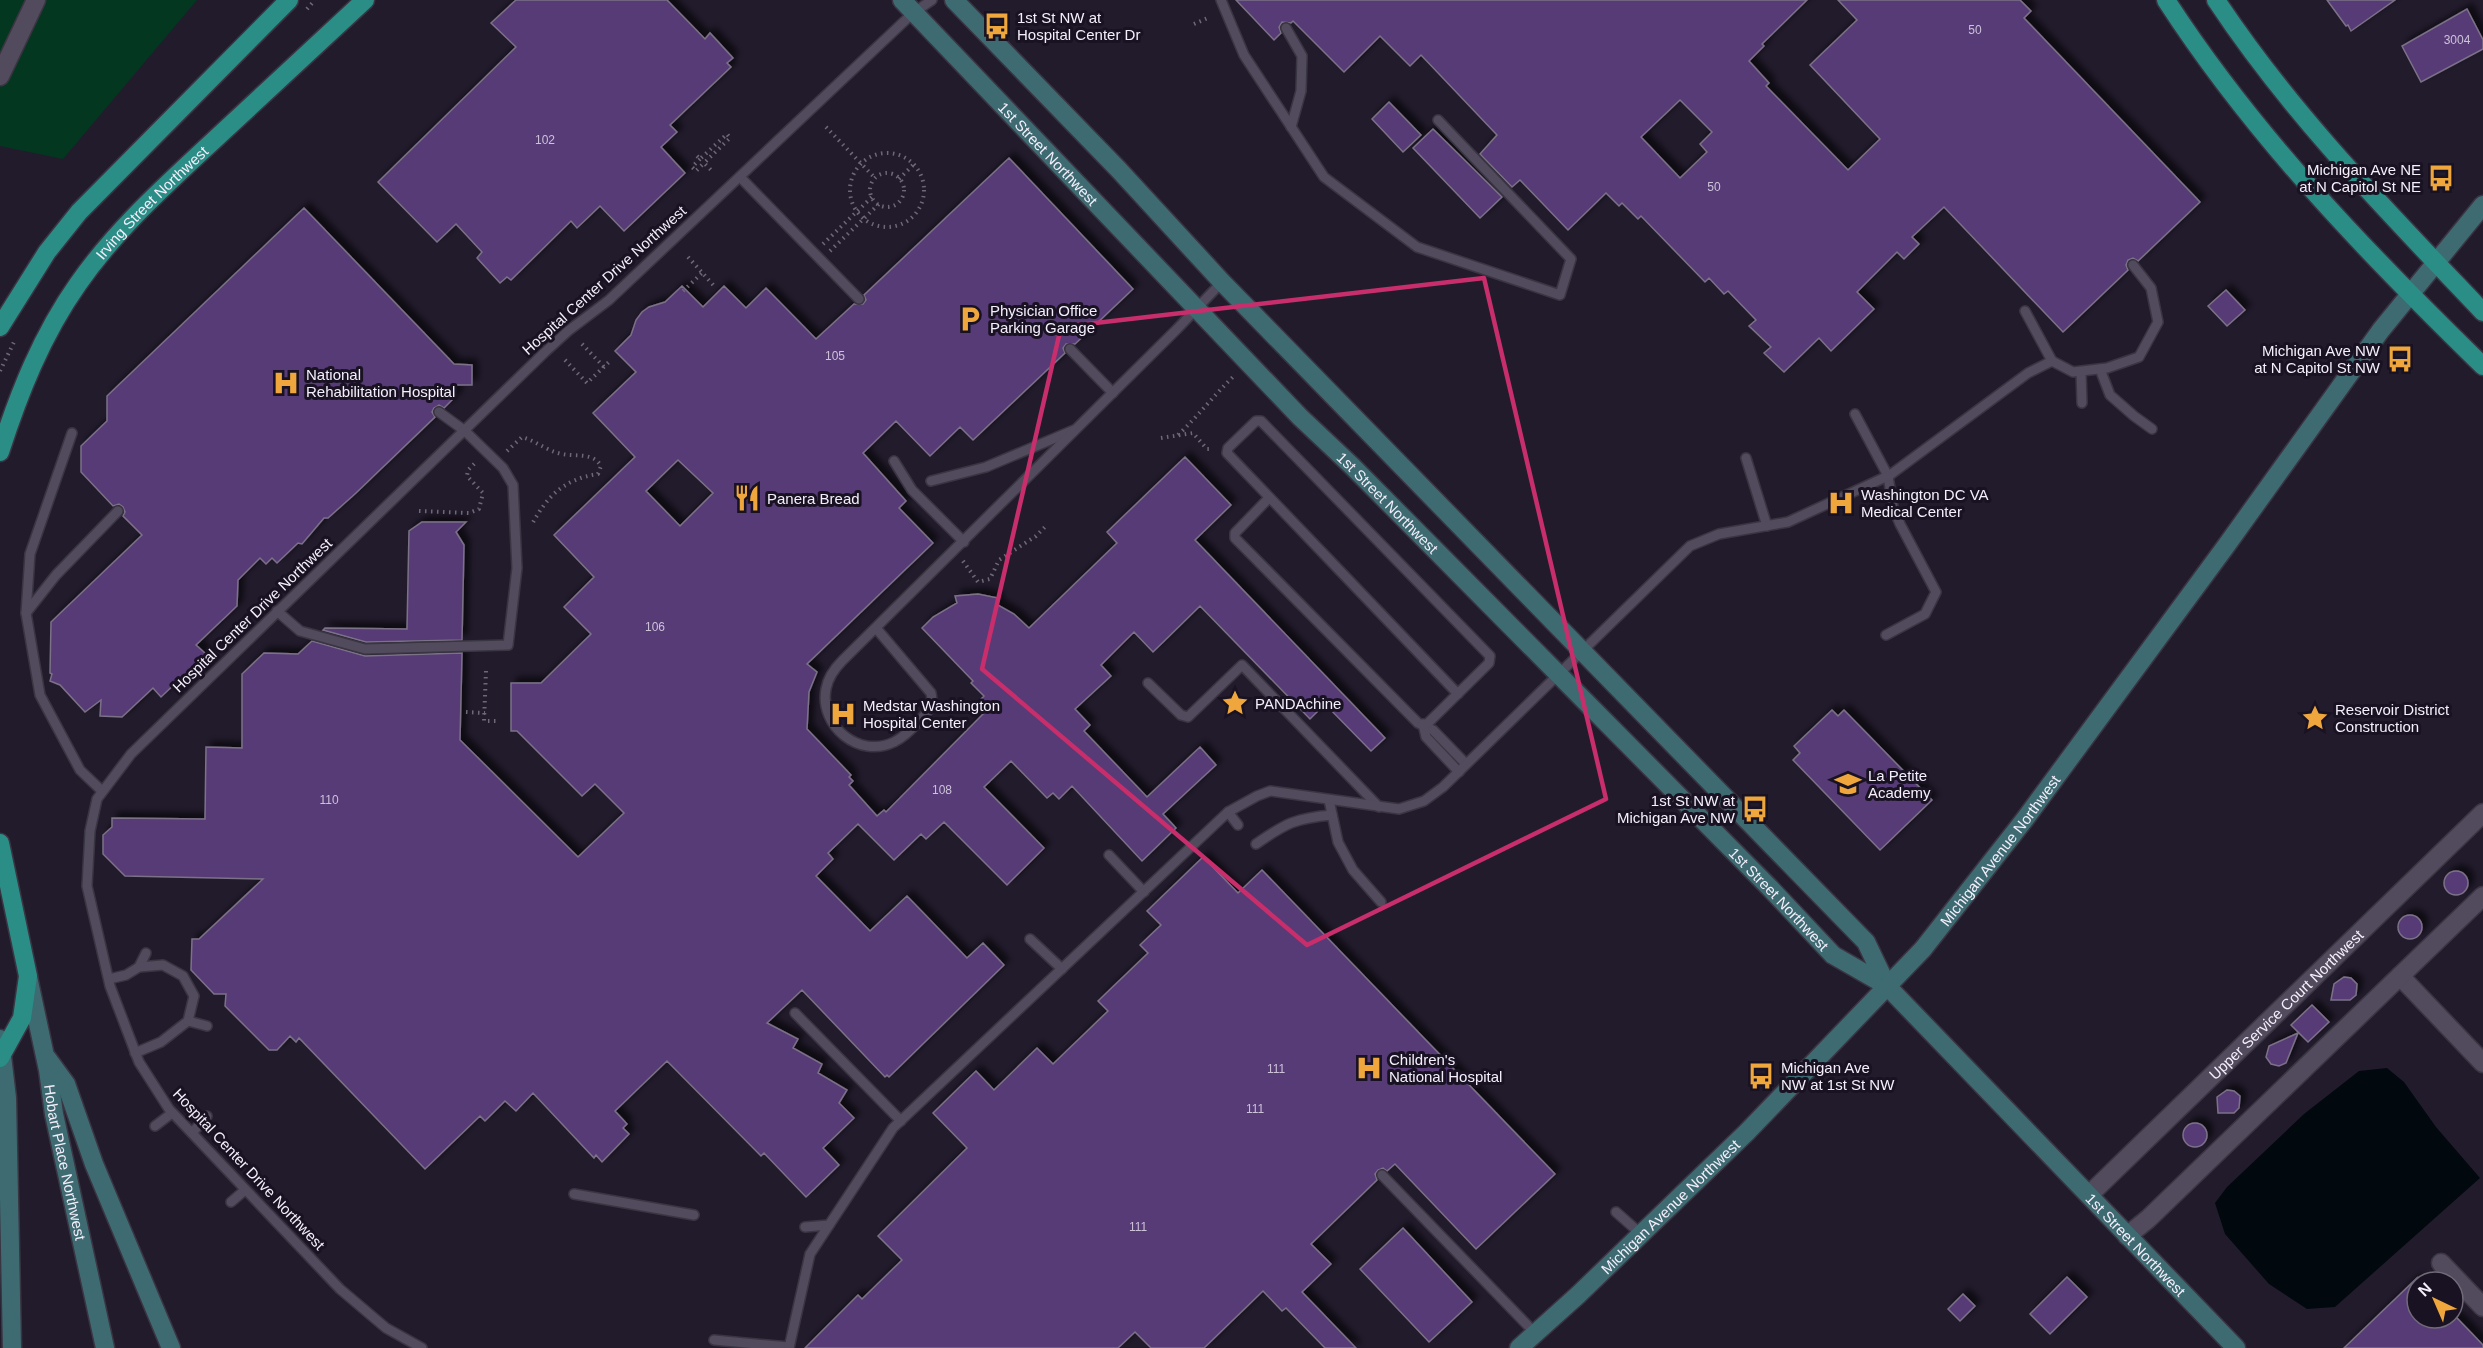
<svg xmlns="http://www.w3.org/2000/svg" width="2483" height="1348" viewBox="0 0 2483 1348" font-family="Arial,sans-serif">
	<defs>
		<filter id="shadow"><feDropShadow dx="5.5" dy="-5.5" stdDeviation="3" flood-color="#0009"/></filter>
	</defs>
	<rect width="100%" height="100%" fill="#221b2c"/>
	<polygon fill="#03371f" points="0,0 197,0 63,159 0,146"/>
	<polygon fill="#01090e" points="2387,1068 2404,1082 2436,1127 2480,1178 2335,1307 2307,1309 2269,1284 2225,1234 2215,1203 2227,1187 2304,1114 2359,1071"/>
	<g fill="#573a76" stroke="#7b7287" stroke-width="1.5" fill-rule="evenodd" filter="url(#shadow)">
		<polygon points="516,0 667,0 705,39 710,33 733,58 727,63 731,67 670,125 677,132 661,147 685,173 624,231 600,206 577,228 571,221 511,280 507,277 500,283 477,258 482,252 456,224 437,242 378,182 516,47 491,23"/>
		<path d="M 1236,0 L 1807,0 L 1762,44 L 1764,46 L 1749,61 L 1769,83 L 1766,86 L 1848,170 L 1880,139 L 1810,65 L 1857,20 L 1838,0 L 2020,0 L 2031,11 L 2024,18 L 2200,202 L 2138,261 L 2133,258 L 2128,260 L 2126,265 L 2128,270 L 2063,332 L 1944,207 L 1912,237 L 1919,244 L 1904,259 L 1897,252 L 1857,292 L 1874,309 L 1831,351 L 1819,338 L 1784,372 L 1764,353 L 1771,347 L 1749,326 L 1756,320 L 1728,291 L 1724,294 L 1709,278 L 1705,282 L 1641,216 L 1638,219 L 1622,203 L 1619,206 L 1606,193 L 1568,230 L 1520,180 L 1512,187 L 1480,154 L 1497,135 L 1421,55 L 1410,66 L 1380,36 L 1344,72 L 1293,21 L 1291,23 L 1282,22 L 1279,27 L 1281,33 L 1274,40 ZM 1680,100 L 1712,132 L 1700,144 L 1707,152 L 1680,178 L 1641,137 Z"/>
		<polygon points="2327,0 2395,0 2351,31 2348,25 2346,26"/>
		<polygon points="2467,9 2483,40 2483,49 2421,82 2402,46"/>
		<polygon points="1389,102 1421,135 1403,152 1372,119"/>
		<polygon points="1433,129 1502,197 1480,218 1413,148"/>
		<path d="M 1009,158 L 1133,289 L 1075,344 L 1066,344 L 1063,348 L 1065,353 L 973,440 L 960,427 L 930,456 L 896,421 L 863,453 L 906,501 L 899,508 L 933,543 L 807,664 L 817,672 L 809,692 L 807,729 L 851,775 L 849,777 L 853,781 L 849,785 L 877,816 L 884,810 L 886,812 L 988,709 L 980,700 L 984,696 L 971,683 L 973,681 L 922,628 L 933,617 L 957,603 L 955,596 L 978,594 L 998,598 L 996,604 L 1014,614 L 1029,628 L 1117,543 L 1107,532 L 1185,457 L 1231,505 L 1195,540 L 1385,738 L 1371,751 L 1325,704 L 1310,719 L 1200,606 L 1153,652 L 1134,632 L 1101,665 L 1111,676 L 1075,709 L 1090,725 L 1084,731 L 1147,797 L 1200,747 L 1216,765 L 1163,814 L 1176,828 L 1142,861 L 1072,786 L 1059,799 L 1053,793 L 1047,798 L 1011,761 L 984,787 L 1044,848 L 1007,885 L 944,822 L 926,839 L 921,834 L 894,860 L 858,824 L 828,853 L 833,859 L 816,876 L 870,931 L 907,896 L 967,958 L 983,943 L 1004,965 L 889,1077 L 887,1075 L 885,1077 L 802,990 L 767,1023 L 798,1039 L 793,1048 L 822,1064 L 818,1073 L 847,1090 L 839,1103 L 854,1118 L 823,1148 L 839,1165 L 806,1197 L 764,1153 L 761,1156 L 667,1061 L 615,1111 L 627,1124 L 623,1128 L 629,1134 L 602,1162 L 596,1155 L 594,1158 L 533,1093 L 516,1111 L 505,1101 L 485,1121 L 480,1116 L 425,1169 L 299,1038 L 296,1042 L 290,1036 L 277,1050 L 269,1050 L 225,1006 L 226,994 L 214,994 L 191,970 L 192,939 L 199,939 L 263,879 L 125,876 L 103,854 L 103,835 L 112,827 L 112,818 L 205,819 L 206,747 L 242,748 L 242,674 L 264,653 L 298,654 L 312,641 L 365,656 L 462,653 L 460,740 L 578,857 L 624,813 L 595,784 L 582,796 L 517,731 L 511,731 L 511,683 L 541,683 L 591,634 L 564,607 L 594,577 L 554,535 L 635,457 L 593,413 L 636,372 L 615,351 L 631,335 L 636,320 L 642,312 L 649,307 L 665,302 L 682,286 L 703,307 L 724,286 L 746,308 L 766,288 L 816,339 L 854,304 L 863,304 L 866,300 L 864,295 ZM 678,460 L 713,493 L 680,526 L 646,491 Z"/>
		<polygon points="304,208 454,364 472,365 472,385 456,385 456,396 444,408 439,405 434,408 432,412 435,417 356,493 328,518 324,518 302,544 298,543 277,563 272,558 266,564 260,558 238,580 237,606 196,645 206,654 161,697 153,688 122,717 100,716 101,700 85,712 60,685 50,681 52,674 50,673 51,622 142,535 123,516 125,512 123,507 119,504 113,506 81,472 81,446 107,421 107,396"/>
		<polygon points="2226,290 2245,310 2227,326 2208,306"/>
		<polygon points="422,522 466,522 456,532 464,545 462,640 366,642 323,630 325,628 407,629 409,531"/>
		<polygon points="1832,710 1838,716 1844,710 1932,800 1880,850 1793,760 1800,753 1794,746"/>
		<polygon points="1203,857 1238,893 1262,870 1555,1174 1476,1249 1395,1164 1387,1171 1383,1168 1378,1170 1375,1174 1377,1180 1311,1244 1331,1264 1302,1292 1356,1348 1325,1348 1286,1308 1282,1311 1263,1291 1204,1348 1151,1348 1135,1332 1118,1348 805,1348 858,1295 862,1299 902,1260 878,1236 967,1148 933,1113 976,1071 994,1090 1037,1048 1053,1064 1108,1011 1098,1001 1148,953 1140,945 1161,925 1147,911"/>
		<circle cx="2456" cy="883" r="12"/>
		<circle cx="2410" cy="927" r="12"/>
		<polygon points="2344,977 2351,978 2357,984 2356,995 2350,1000 2331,1000 2334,984"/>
		<polygon points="2312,1005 2329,1022 2308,1042 2291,1025"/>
		<polygon points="2298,1033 2286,1063 2279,1066 2271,1064 2266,1057 2269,1046"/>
		<polygon points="2227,1090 2234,1091 2240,1096 2239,1108 2234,1113 2218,1113 2217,1097"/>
		<circle cx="2195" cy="1135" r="12"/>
		<polygon points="1403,1228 1472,1302 1429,1342 1360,1269"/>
		<polygon points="2067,1277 2087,1297 2050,1334 2030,1314"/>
		<polygon points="2417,1278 2417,1318 2457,1318 2483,1345 2483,1348 2344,1348"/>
		<polygon points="1963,1294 1975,1306 1960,1321 1948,1309"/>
	</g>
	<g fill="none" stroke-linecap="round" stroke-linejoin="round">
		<g stroke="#3a3542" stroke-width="12">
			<g id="lane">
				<polyline points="1221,0 1244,55 1324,177 1417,247 1560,295 1571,259 1438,120"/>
				<polyline points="1286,28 1302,56 1301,91 1291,127"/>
				<polyline points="740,177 859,299"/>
				<polyline points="2025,311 2052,361"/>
				<polyline points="1070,349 1113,393"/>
				<polyline points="2100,369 2110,395 2134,416 2152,429"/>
				<polyline points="2081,372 2082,403"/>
				<polyline points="1855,414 1888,476 1893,507 1900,524 1936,592 1925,614 1886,635"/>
				<polyline points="72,433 30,554 26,613 40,695 80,770 102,791"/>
				<polyline points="1746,458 1767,526"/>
				<polyline points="894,461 912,490 964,542"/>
				<polyline points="931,481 986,467 1074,430"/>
				<polyline points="1269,498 1235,533 1235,538 1418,723 1433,730 1466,764"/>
				<polyline points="277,611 300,631 365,649 508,645 517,568 513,485 503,468 465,431 439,412"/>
				<polyline points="26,613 56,575 118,511"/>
				<path d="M 876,628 L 931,693 C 934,706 928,712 919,721 C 912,729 904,737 894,742 C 859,759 819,726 826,689 C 828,678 834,669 842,661 L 1177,329 L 1222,282"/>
				<polyline points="1148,683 1181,715 1188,717 1242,665 1379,807"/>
				<polyline points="1423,724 1427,724 1489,663 1490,656 1261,421 1256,421 1228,448 1227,453 1458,694"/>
				<polyline points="1423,724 1426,737 1459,772"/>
				<polyline points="1329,800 1338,842 1353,870 1381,902"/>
				<polyline points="1228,812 1238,825"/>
				<path d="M 1256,844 C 1286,823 1296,818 1332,815"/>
				<polyline points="1109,855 1144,892"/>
				<polyline points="1030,939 1062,969"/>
				<polyline points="139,967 146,953"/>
				<polyline points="109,979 126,975 139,967 163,965 183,976 194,996 188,1021 161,1042 135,1053"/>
				<polyline points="795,1013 901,1121"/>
				<polyline points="188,1021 207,1026"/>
				<polyline points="155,1126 172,1113"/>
				<polyline points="192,1133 207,1116"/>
				<polyline points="1382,1175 1536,1334"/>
				<polyline points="574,1194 694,1215"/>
				<polyline points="231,1202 245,1190"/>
				<polyline points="1616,1212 1641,1234"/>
				<polyline points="805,1227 829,1225"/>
				<polyline points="714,1340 789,1347"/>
				<polyline points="422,1348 386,1328 340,1289 169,1109 139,1062 110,986 87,886 90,831 97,799 131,754 545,352 568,331 609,300 913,13 932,0"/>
				<polyline points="789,1348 810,1254 893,1128 1228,812 1257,796 1270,791 1399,809 1424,801 1443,787 1690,546 1719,534 1788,522 1890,475 2028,373 2052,361 2073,372 2107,368 2139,357 2158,322 2151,288 2133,265"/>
			</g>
		</g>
		<g stroke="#3a3542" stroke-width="21">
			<g id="street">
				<polyline points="0,76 36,0"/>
				<polyline points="2400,976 2483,1063"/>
				<path id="s1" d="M 2089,1195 L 2483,813"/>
				<polyline points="2127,1236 2148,1219 2483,896"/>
				<polyline points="2441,1263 2483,1307"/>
			</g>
		</g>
		<g stroke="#3a3542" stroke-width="21">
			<g id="secondary">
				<path id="s2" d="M 902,0 L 1300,417 L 1352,466 L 1571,687 L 1770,888 L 1833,955 L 1887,986 L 2236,1348"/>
				<polyline points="954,0 1119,170 1222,282 1866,942 1887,986"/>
				<path id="s3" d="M 28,977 L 48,1070 L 54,1114 L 105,1348"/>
				<polyline points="0,1039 7,1098 12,1348"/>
				<polyline points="47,1058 66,1084 94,1164 171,1348"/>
				<path id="s4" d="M 1519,1348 L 1578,1295 L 1747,1132 L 1923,949 L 2025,819 L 2226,546 L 2381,330 L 2483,205"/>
			</g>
		</g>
		<g stroke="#3a3542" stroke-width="21">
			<g id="primary">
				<path d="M 2166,0 C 2254,136 2367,253 2483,366"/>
				<path d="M 2216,0 C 2292,115 2388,212 2483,312"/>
				<polyline points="0,327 47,252 79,212 289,0"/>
				<path id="s5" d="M 0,452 C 19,393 42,335 78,284 C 112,235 155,195 198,155 C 254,103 309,52 365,0"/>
				<polyline points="0,843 28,976 22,1018 0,1058"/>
			</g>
		</g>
		<g stroke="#6e6877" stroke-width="4" stroke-dasharray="1.5 4.5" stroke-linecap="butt">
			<polyline points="307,9 315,0"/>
			<polyline points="1194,24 1210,17"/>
			<polyline points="826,127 875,178"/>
			<circle cx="887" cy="190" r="37"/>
			<polyline points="697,156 700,159 727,134 730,138 704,163 712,171"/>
			<polyline points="700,159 692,167 696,171 704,163"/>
			<circle cx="887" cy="190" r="17"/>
			<polyline points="899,179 914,164"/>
			<polyline points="823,244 872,197"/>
			<polyline points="830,251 879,204"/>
			<polyline points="688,257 716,288"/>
			<polyline points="683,291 702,273"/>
			<polyline points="582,344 604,367"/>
			<polyline points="565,360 587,383 609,362"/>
			<polyline points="0,371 14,342"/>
			<path d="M 1178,435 C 1199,415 1214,395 1235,375"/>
			<polyline points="1161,438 1193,433 1207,449 1213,449"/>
			<path d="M 507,451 L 522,437 C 536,441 547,451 562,454 C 576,457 593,452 601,466 L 598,474 C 564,479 547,496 531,526"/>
			<polyline points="419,511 469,513 479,509 483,493 467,476 468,470 476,462"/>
			<polyline points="963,561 978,582 990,579 999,560 1036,536 1046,526"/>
			<polyline points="486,671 484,721 498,721"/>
			<polyline points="466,712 485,713"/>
		</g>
		<use href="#lane" stroke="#524a5d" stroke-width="9"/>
		<use href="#street" stroke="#524a5d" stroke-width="18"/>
		<use href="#secondary" stroke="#3e6b72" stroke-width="18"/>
		<use href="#primary" stroke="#2a8d86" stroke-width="18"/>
	</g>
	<path fill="none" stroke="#c72e6b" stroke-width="4.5" stroke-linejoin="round" d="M 1484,278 L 1606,799 L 1307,945 L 982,669 L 1061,327 Z"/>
	<defs>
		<g id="bus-bare" transform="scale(2.07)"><path d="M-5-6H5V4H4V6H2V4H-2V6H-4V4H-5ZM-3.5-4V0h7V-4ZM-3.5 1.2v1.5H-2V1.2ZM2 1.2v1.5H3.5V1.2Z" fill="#efa73d" stroke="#191222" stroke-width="2.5" paint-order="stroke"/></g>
		<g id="parking-bare" transform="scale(2.07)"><path d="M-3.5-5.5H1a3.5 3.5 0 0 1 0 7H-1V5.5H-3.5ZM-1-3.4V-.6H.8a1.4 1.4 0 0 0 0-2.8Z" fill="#efa73d" stroke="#191222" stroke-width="2.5" paint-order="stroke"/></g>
		<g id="hospital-bare" transform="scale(2.07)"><path d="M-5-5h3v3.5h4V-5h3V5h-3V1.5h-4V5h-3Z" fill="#efa73d" stroke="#191222" stroke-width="2.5" paint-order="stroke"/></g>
		<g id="restaurant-bare" transform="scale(2.07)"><path d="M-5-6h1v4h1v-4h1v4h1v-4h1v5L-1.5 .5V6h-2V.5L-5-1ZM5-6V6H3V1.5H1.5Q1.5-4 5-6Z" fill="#efa73d" stroke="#191222" stroke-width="2.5" paint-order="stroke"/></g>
		<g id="sight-bare" transform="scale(2.07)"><path d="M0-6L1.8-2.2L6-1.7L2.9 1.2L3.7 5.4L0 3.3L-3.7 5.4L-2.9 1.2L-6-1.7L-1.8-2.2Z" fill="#efa73d" stroke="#191222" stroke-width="2.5" paint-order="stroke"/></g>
		<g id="school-bare" transform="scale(2.07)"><path d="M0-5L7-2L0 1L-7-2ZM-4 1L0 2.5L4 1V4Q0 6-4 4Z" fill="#efa73d" stroke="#191222" stroke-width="2.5" paint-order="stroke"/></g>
	</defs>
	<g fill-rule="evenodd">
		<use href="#bus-bare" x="997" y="26"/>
		<use href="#bus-bare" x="2441" y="178"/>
		<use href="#parking-bare" x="970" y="319"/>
		<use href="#bus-bare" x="2400" y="359"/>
		<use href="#hospital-bare" x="286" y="383"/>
		<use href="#restaurant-bare" x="747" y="498"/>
		<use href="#hospital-bare" x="1841" y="503"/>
		<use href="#sight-bare" x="1235" y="703"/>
		<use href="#hospital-bare" x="843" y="714"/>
		<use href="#sight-bare" x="2315" y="718"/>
		<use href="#school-bare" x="1848" y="784"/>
		<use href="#bus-bare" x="1755" y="809"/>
		<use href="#hospital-bare" x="1369" y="1068"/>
		<use href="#bus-bare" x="1761" y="1076"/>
	</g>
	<g text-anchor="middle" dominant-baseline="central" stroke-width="6" stroke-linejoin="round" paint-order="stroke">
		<g font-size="12" fill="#cdc2da">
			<text x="1975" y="30">50</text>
			<text x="2457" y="40">3004</text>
			<text x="545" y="140">102</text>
			<text x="1714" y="187">50</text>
			<text x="835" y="356">105</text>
			<text x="655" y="627">106</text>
			<text x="942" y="790">108</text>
			<text x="329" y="800">110</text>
			<text x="1276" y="1069">111</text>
			<text x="1255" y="1109">111</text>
			<text x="1138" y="1227">111</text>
		</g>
		<g font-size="15" fill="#f4effb" stroke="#191222" text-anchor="start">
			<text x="1017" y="17">1st St NW at<tspan x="1017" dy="17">Hospital Center Dr</tspan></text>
			<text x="2421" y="169" text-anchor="end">Michigan Ave NE<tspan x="2421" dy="17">at N Capitol St NE</tspan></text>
			<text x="990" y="310">Physician Office<tspan x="990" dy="17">Parking Garage</tspan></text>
			<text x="2380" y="350" text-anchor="end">Michigan Ave NW<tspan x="2380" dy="17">at N Capitol St NW</tspan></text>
			<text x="306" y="374">National<tspan x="306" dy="17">Rehabilitation Hospital</tspan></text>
			<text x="1861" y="494">Washington DC VA<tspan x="1861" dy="17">Medical Center</tspan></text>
			<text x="767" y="498">Panera Bread</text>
			<text x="1255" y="703">PANDAchine</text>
			<text x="863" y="705">Medstar Washington<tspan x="863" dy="17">Hospital Center</tspan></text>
			<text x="2335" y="709">Reservoir District<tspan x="2335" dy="17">Construction</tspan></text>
			<text x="1868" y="775">La Petite<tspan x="1868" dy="17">Academy</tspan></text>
			<text x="1735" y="800" text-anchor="end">1st St NW at<tspan x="1735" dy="17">Michigan Ave NW</tspan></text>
			<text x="1389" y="1059">Children's<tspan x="1389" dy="17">National Hospital</tspan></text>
			<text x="1781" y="1067">Michigan Ave<tspan x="1781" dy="17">NW at 1st St NW</tspan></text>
		</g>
		<g font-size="15" fill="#f4effb" stroke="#191222">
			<text stroke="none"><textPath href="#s2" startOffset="212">1st Street Northwest</textPath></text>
			<text stroke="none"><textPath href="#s5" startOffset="296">Irving Street Northwest</textPath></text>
			<text transform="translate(604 280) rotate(-42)">Hospital Center Drive Northwest</text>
			<text stroke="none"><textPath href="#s2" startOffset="699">1st Street Northwest</textPath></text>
			<text transform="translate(252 615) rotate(-44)">Hospital Center Drive Northwest</text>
			<text stroke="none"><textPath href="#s4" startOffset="693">Michigan Avenue Northwest</textPath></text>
			<text stroke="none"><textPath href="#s2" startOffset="1256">1st Street Northwest</textPath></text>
			<text stroke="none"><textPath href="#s1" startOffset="274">Upper Service Court Northwest</textPath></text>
			<text stroke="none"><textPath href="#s3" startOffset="189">Hobart Place Northwest</textPath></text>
			<text transform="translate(249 1169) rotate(47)">Hospital Center Drive Northwest</text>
			<text stroke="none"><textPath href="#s4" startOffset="207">Michigan Avenue Northwest</textPath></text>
			<text stroke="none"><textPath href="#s2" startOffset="1755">1st Street Northwest</textPath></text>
		</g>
	</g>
	<g transform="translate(2435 1300) rotate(316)"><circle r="28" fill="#191222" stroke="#716a79" stroke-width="1.5"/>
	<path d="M0-4.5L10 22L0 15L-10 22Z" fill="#efa73d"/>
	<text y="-9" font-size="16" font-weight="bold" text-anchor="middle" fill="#f4effb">N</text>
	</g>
</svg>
